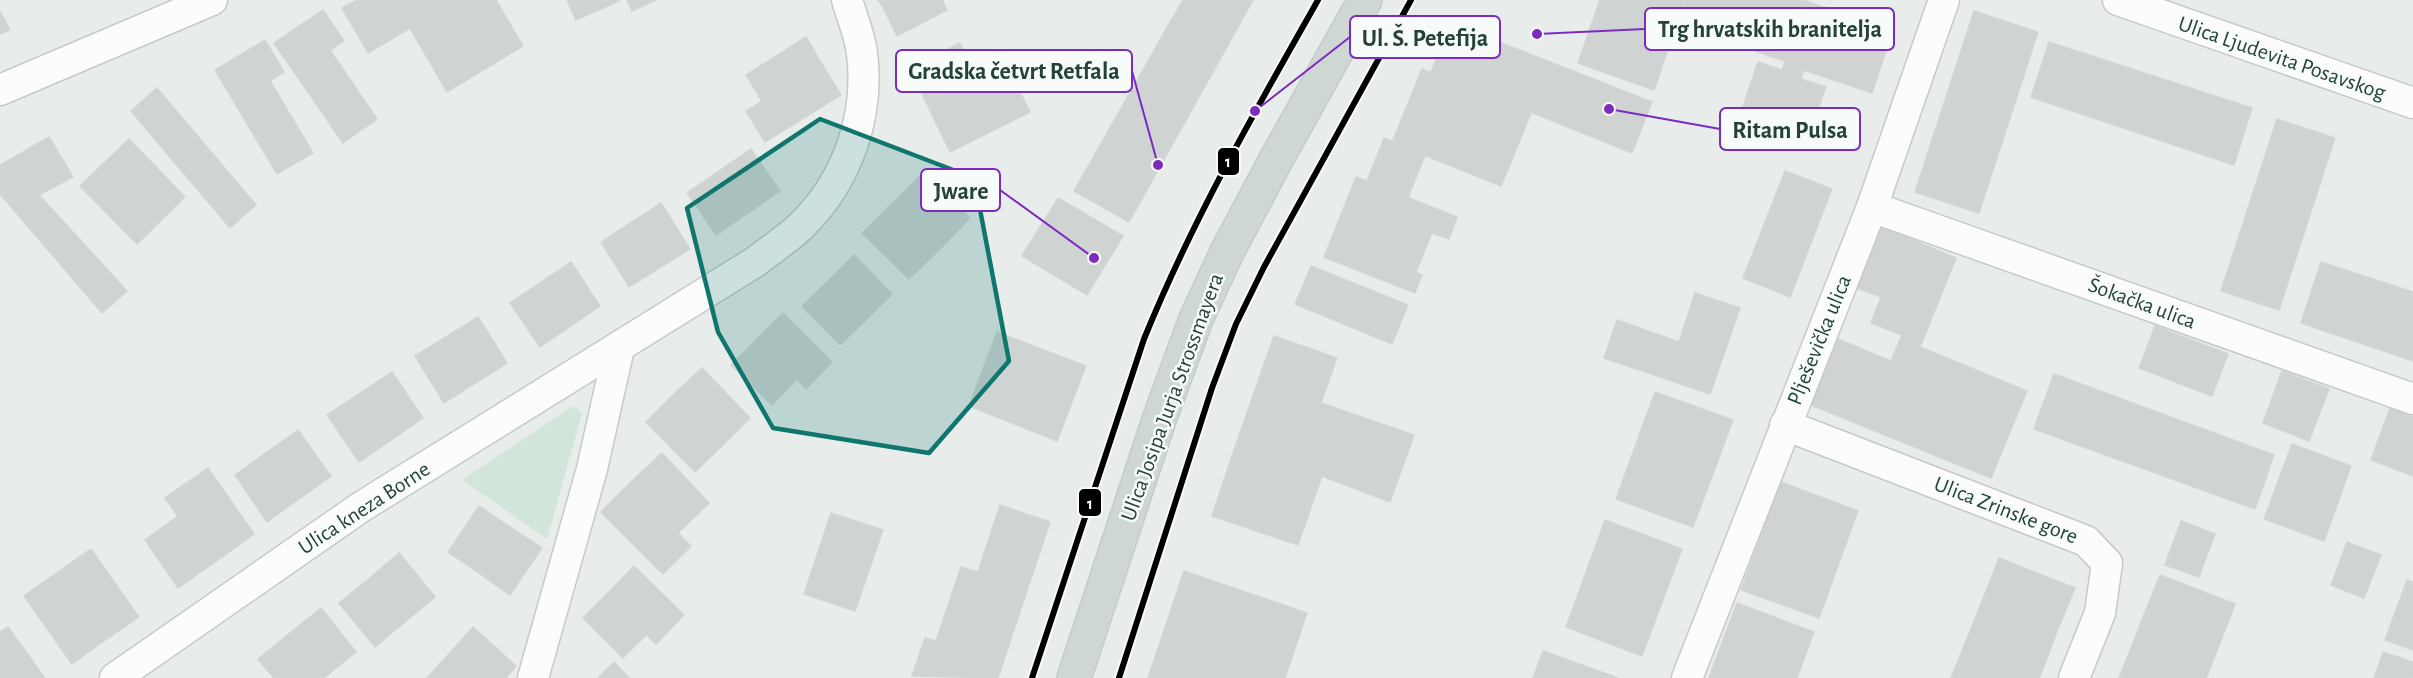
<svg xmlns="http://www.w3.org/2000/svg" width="2413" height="678" viewBox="0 0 2413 678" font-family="'Alegreya Sans',sans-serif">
	<rect width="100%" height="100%" fill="#e8edeb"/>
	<polygon fill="#d1e6d8" points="573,406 582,413 547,539 462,480"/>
	<g fill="#cfd4d2" stroke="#d1d6d4" stroke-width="1.5">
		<polygon points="357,0 496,0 523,46 447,92 410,28 368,53 342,8"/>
		<polygon points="567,0 618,0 619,1 576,20"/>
		<polygon points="627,0 656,0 632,11"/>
		<polygon points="878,0 897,0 883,7"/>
		<polygon points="897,0 942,0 947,10 897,36 883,7"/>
		<polygon points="1183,0 1253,0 1218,63 1164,33"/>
		<polygon points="1600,0 1685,0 1654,90 1578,63"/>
		<polygon points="1685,0 1803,0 1893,30 1872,93 1804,70 1801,79 1826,87 1810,132 1742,109 1758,62 1782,70 1785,61 1676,25"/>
		<polygon points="323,10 344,41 330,50 377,119 343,143 274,43"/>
		<polygon points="0,11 10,30 0,34"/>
		<polygon points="1974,11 2038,32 1979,213 1915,192"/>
		<polygon points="1458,23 1467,23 1482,30 1489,38 1652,102 1632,153 1431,72 1446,34"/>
		<polygon points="1164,33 1218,63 1129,222 1074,191"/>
		<polygon points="806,37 822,64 762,101 746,75"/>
		<polygon points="265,40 284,72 270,81 313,153 277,174 215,70"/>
		<polygon points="2049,42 2252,108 2234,165 2031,97"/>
		<polygon points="960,43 975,71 924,98 910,69"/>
		<polygon points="822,64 841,95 765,142 746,111"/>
		<polygon points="1422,69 1531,113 1501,186 1392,142"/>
		<polygon points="975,71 983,86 996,79 1003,93 1017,86 1030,112 950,152 924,98"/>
		<polygon points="157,88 256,205 230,228 131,111"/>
		<polygon points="2277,119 2335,138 2279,310 2221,291"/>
		<polygon points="49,137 73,177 39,195 127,291 102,313 0,194 0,165"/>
		<polygon points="1384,138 1425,155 1408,198 1367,181"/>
		<polygon points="129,139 185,197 137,244 80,186"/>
		<polygon points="751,149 780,191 716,235 687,193"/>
		<polygon points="1785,171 1832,189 1790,297 1743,278"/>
		<polygon points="924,172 970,218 940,249 894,202"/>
		<polygon points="1356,177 1457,217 1449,239 1432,233 1416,272 1422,275 1415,293 1324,257"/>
		<polygon points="1058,198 1123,236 1087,295 1022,256"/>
		<polygon points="894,202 940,249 909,279 862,233"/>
		<polygon points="661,203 690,249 629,287 601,242"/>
		<polygon points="1877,225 1956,258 1920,347 2027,391 1991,478 1811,405 1838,339 1891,361 1902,335 1871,323 1881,297 1852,286"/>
		<polygon points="854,255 892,294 865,321 827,282"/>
		<polygon points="571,262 600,306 540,347 510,303"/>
		<polygon points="2321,262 2413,292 2413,361 2301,323"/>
		<polygon points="1311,266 1408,305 1392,344 1295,304"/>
		<polygon points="827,282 865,321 840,345 802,306"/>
		<polygon points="1695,293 1740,308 1710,394 1604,358 1617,320 1679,342"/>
		<polygon points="783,313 832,362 806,389 757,339"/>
		<polygon points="478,317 507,363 444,403 415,356"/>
		<polygon points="2155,326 2228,354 2212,396 2139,368"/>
		<polygon points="997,332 1086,366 1057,441 969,406"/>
		<polygon points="1274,336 1337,358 1321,403 1414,435 1390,502 1322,476 1235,447"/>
		<polygon points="757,339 797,379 772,405 731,365"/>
		<polygon points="702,368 750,418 723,445 674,394"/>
		<polygon points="2282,371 2329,389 2309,441 2263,423"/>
		<polygon points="392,372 423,418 359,462 327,415"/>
		<polygon points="2054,374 2274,455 2255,509 2034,429"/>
		<polygon points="1655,392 1733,420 1693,527 1616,499"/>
		<polygon points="674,394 723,445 695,472 646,422"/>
		<polygon points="2390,408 2413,417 2413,476 2371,460"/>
		<polygon points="298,430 331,476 267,522 235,475"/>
		<polygon points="2292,444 2351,466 2324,541 2264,519"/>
		<polygon points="1235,447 1322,476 1298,545 1212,516"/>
		<polygon points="662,453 709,503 678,533 629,484"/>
		<polygon points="208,468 254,534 212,564 165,498"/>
		<polygon points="1781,482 1858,511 1819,618 1741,590"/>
		<polygon points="629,484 691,546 663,574 601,512"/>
		<polygon points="1000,505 1050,522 998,678 912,676 925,638 936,641 961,567 978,572"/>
		<polygon points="479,506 510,527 479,573 448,552"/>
		<polygon points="831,513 883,530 855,611 804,594"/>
		<polygon points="178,516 212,564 178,588 145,540"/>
		<polygon points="1605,520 1682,549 1642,656 1566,627"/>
		<polygon points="2181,521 2215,534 2199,577 2165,565"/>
		<polygon points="510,527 542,548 510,595 479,573"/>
		<polygon points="2347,542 2381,555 2364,598 2331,585"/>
		<polygon points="91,549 139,617 105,640 58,572"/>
		<polygon points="399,553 435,597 406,621 370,578"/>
		<polygon points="1999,558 2075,588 2058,629 1983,599"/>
		<polygon points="634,566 684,615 656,644 606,595"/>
		<polygon points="1184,571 1307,613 1285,678 1148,678"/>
		<polygon points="58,572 105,640 72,664 24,596"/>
		<polygon points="2160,575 2235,604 2219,646 2143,617"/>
		<polygon points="370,578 406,621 375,647 339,603"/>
		<polygon points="2407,580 2413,582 2413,650 2385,640"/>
		<polygon points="606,595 646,635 623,658 583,618"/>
		<polygon points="1983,599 2058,629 2042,671 1966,641"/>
		<polygon points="1737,603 1814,632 1797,678 1709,678"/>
		<polygon points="321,608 356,652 325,677 290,633"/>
		<polygon points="2143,617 2219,646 2206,678 2177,678 2127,658"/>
		<polygon points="8,627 45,678 0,678 0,632"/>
		<polygon points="473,627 516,666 506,678 473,678 448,655"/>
		<polygon points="290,633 325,677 324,678 274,678 258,659"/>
		<polygon points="1966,641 2042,671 2039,678 1951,678"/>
		<polygon points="1543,651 1618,678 1533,678"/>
		<polygon points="2383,652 2413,662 2413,678 2374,678"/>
		<polygon points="448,655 473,678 427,678"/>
		<polygon points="2127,658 2177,678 2119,678"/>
		<polygon points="614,662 629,678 598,678"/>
	</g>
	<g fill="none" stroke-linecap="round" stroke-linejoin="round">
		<g stroke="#c5cac8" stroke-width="33">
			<g id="street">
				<polyline points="2118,0 2413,103"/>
				<polyline points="0,90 212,0"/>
				<polyline points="1872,207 2413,399"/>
				<polyline points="1785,425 2086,541 2107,563 2100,613 2074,678"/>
				<path d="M 115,678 L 361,507 L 755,262 C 770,250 788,239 802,225 C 847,181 870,116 862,53 C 860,36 852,17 847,0"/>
				<polyline points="533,678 592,469 619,348"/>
				<polyline points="1687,678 1872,207 1944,0"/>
			</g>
		</g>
		<g stroke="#c3ccc9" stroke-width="36">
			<polyline id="primary" points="1074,678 1159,420 1196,319 1227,252 1278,156 1365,0"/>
		</g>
		<use href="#street" stroke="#fcfcfc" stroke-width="30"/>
		<use href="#primary" stroke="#cfd7d5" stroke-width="33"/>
		<g stroke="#f7fbf9" stroke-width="10">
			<g id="tram-1">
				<path d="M 1032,678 L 1144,339 C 1192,221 1255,111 1318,0"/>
				<polyline points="1119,678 1212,388 1236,324 1264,267 1411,0"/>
			</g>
		</g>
		<use href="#tram-1" stroke="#000" stroke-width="6"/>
	</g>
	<path fill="#0f766e" fill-opacity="0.2" stroke="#0f766e" stroke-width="4.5" stroke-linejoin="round" d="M 820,119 L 974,178 L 1009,361 L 929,453 L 773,428 L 718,332 L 687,208 Z"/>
	<g text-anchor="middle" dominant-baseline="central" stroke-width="5" stroke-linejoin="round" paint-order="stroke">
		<g font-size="22" fill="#24423a" stroke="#f7fbf9">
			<text transform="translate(2282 58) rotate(19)">Ulica Ljudevita Posavskog</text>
			<text transform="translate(2142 303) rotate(20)">Šokačka ulica</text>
			<text transform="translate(1819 340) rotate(-68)">Plješevička ulica</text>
			<text transform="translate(1172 397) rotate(-70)">Ulica Josipa Jurja Strossmayera</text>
			<text transform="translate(364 508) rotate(-33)">Ulica kneza Borne</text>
			<text transform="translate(2006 510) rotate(21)">Ulica Zrinske gore</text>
		</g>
	</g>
	<path fill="none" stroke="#7b2cbf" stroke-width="2" d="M1537 34L1645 29M1255 111L1350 37M1158 165L1132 71M1609 109L1720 129M1094 258L1000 190"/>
	<g fill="#7b2cbf" stroke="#f7fbf9" stroke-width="2">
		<circle cx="1537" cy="34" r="6"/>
		<circle cx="1255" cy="111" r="6"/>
		<circle cx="1158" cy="165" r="6"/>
		<circle cx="1609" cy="109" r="6"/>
		<circle cx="1094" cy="258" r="6"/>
	</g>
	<g fill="#f7fbf9" stroke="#7b2cbf" stroke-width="2">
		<rect x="1645" y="8" width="249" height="42" rx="6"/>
		<rect x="1350" y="16" width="150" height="42" rx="6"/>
		<rect x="896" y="50" width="236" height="42" rx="6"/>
		<rect x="1720" y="108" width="140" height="42" rx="6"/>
		<rect x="921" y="169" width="79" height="42" rx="6"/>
	</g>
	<g font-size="24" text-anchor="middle" font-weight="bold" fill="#24423a">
		<text x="1770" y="37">Trg hrvatskih branitelja</text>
		<text x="1425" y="46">Ul. Š. Petefija</text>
		<text x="1014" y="79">Gradska četvrt Retfala</text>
		<text x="1790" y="138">Ritam Pulsa</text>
		<text x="961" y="199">Jware</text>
	</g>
	<g stroke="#f7fbf9" stroke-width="2">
		<rect x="1217" y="147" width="23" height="29" rx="6" fill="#000"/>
		<rect x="1078" y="488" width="24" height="29" rx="6" fill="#000"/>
	</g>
	<g font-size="16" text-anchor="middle" font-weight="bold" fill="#fff">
		<text x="1228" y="167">1</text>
		<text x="1090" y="509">1</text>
	</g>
</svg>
